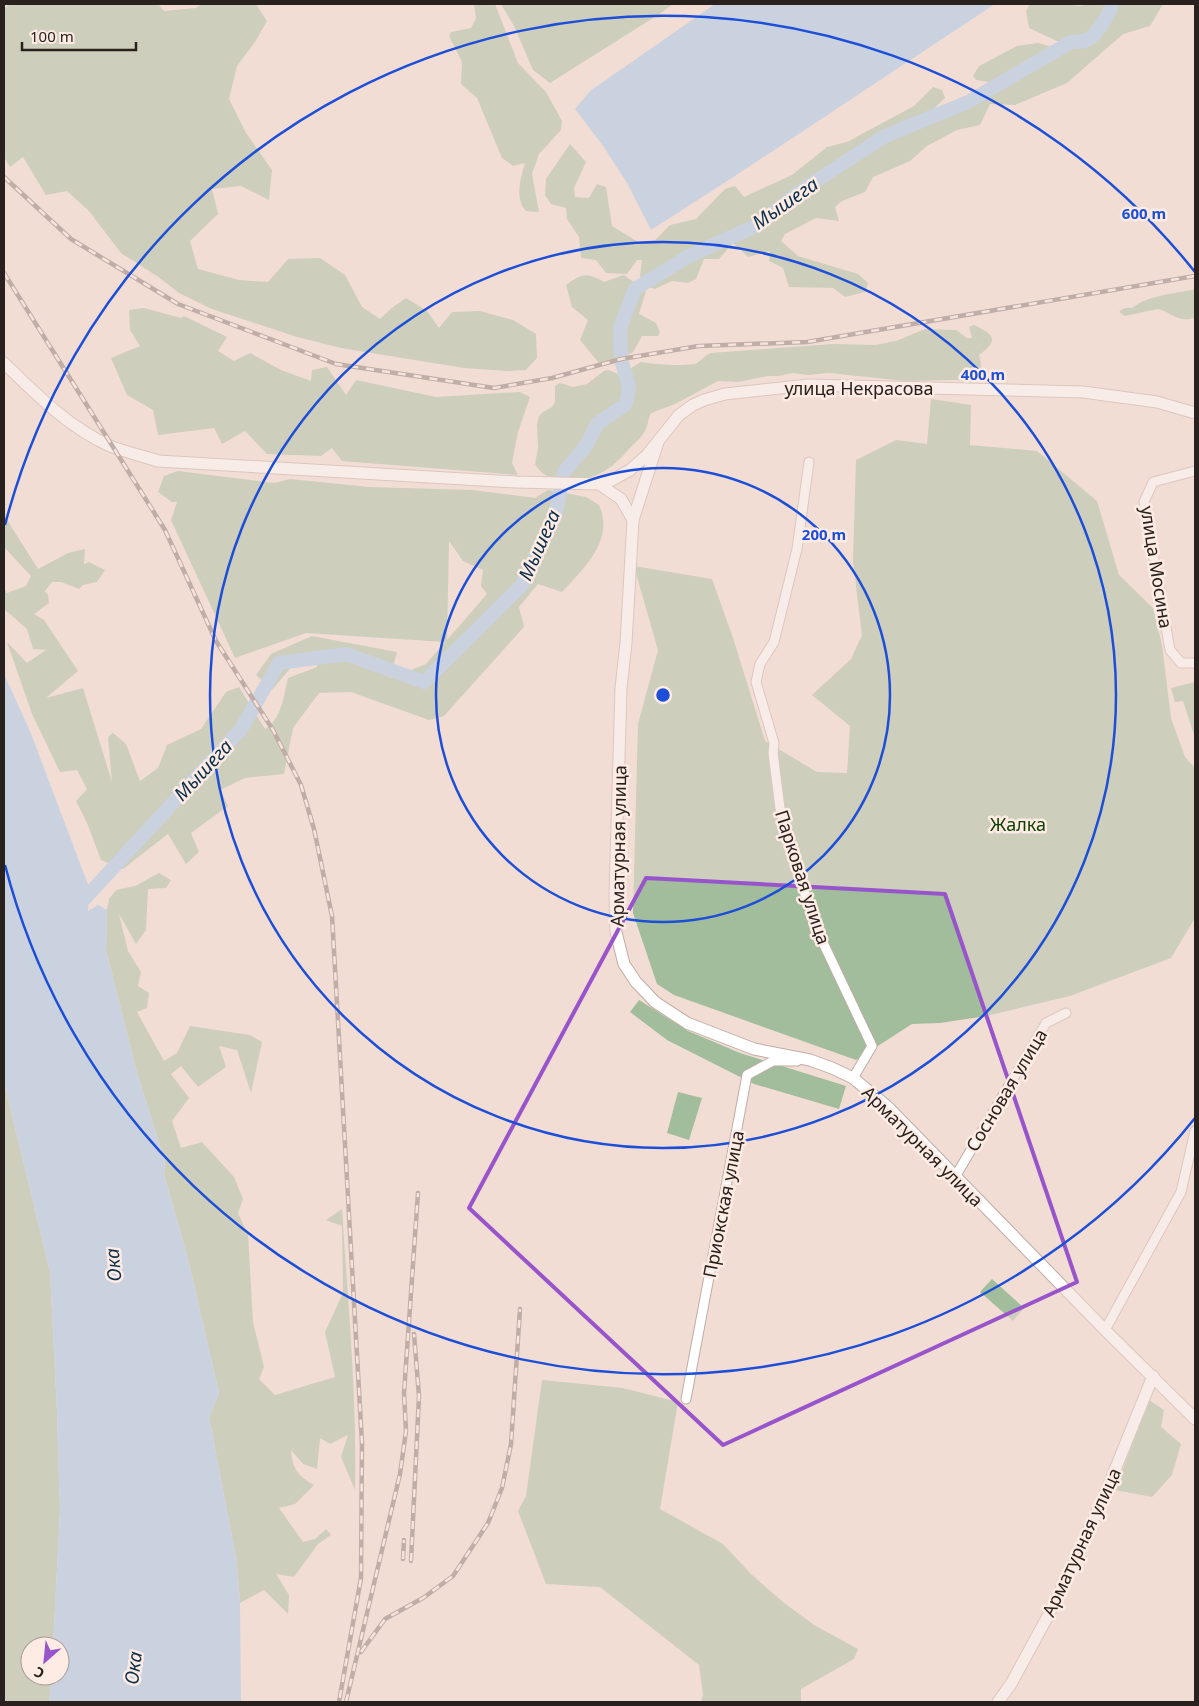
<svg xmlns="http://www.w3.org/2000/svg" width="1199" height="1706" viewBox="0 0 1199 1706" font-family="'Noto Sans',sans-serif">
	<rect width="100%" height="100%" fill="#f2ddd5"/>
	<g fill="#a1bd9c" fill-rule="evenodd">
		<polygon points="10,4 158,4 164,11 196,8 201,4 256,4 267,21 255,42 237,66 229,99 246,133 272,170 269,200 241,186 212,189 218,214 190,241 198,269 239,280 268,282 288,259 320,258 345,275 362,307 380,319 393,307 406,298 427,311 439,328 452,312 480,311 513,320 536,334 537,358 526,370 506,371 464,368 341,348 297,337 212,309 179,293 157,276 121,253 89,211 67,191 46,195 23,157 10,167 4,157 4,9"/>
		<path d="M 474,4 L 495,4 L 518,63 L 546,92 L 562,121 L 561,130 L 539,154 L 532,174 L 539,212 L 526,211 C 514,198 521,178 525,163 L 513,166 L 502,158 L 477,98 L 461,84 L 462,62 L 449,36 L 451,32 L 471,28 L 476,18 Z"/>
		<polygon points="501,4 673,4 661,13 550,83 533,70 514,26"/>
		<polygon points="1030,4 1067,4 1079,6 1089,4 1163,4 1150,26 1123,34 1067,83 1015,105 990,104 980,125 957,130 927,146 910,161 873,177 865,192 842,201 835,207 839,221 816,218 785,234 781,241 798,256 858,274 868,283 865,292 845,297 833,288 789,287 783,268 769,261 770,251 748,257 733,243 719,259 704,259 696,279 688,283 672,281 655,289 645,286 640,276 642,260 637,260 627,274 606,273 596,260 581,258 579,237 567,219 566,208 551,204 545,195 546,179 570,144 586,162 574,188 575,197 589,198 597,184 606,187 612,226 638,242 655,240 670,225 696,219 725,189 735,186 744,197 792,175 827,147 847,142 914,106 933,87 942,90 945,98 919,123 934,122 978,103 994,83 976,80 973,76 979,66 1017,46 1038,43 1052,47 1061,43 1029,28 1026,11"/>
		<path d="M 624,275 L 646,291 L 639,314 L 656,323 L 660,332 L 658,336 L 642,336 L 633,352 L 608,365 L 598,362 L 580,340 L 588,320 L 572,307 L 566,285 C 582,273 587,272 604,282 Z"/>
		<path d="M 1195,289 L 1195,318 C 1178,323 1173,313 1158,309 L 1125,316 L 1119,312 C 1122,308 1127,307 1132,308 C 1148,295 1175,294 1195,289 Z"/>
		<polygon points="144,308 181,318 184,316 227,337 218,351 234,361 250,353 281,370 311,381 312,370 327,367 346,395 356,380 436,397 520,392 530,397 518,432 512,463 518,475 342,461 332,448 321,456 267,454 245,431 222,444 214,428 158,435 153,410 127,395 111,358 140,346 130,330 129,310"/>
		<path d="M 974,325 C 996,335 998,341 979,355 C 981,365 984,373 977,382 L 972,383 L 956,380 L 905,381 L 829,373 L 808,375 L 793,373 L 778,376 L 768,376 L 738,382 L 718,381 L 675,404 L 651,413 C 648,418 648,426 645,431 C 642,437 635,443 630,448 C 610,471 595,481 564,479 C 549,477 543,477 535,464 L 538,448 L 537,424 L 539,416 L 543,412 L 552,407 L 555,402 L 555,386 L 560,383 L 573,387 L 587,384 L 604,371 L 609,370 L 618,374 L 623,373 L 641,362 C 651,364 688,367 697,363 C 702,360 705,355 711,353 L 833,344 L 875,345 L 896,341 L 925,329 L 956,330 L 967,338 L 972,338 L 969,327 Z"/>
		<polygon points="931,399 971,405 970,445 1037,451 1097,501 1119,575 1153,608 1162,645 1171,718 1185,757 1195,768 1195,918 1171,958 1070,996 986,1016 940,1023 912,1024 856,1060 674,995 657,984 633,913 638,724 658,650 634,566 712,579 733,638 765,741 817,772 847,773 850,726 812,695 851,659 862,635 853,561 856,460 896,440 927,444"/>
		<path d="M 178,471 L 274,483 L 290,479 L 369,487 L 473,490 L 535,498 L 548,490 L 586,497 L 599,505 C 601,510 603,515 603,520 C 607,547 579,574 562,592 L 538,584 L 519,607 L 524,627 L 444,716 L 429,720 L 351,692 L 319,693 L 293,728 L 284,774 L 245,778 L 220,790 L 228,806 L 191,833 L 199,852 L 186,864 L 168,834 L 123,869 L 101,860 L 87,823 L 76,801 L 87,789 L 77,770 L 60,772 L 32,714 L 7,642 L 27,663 L 46,650 L 33,649 L 27,629 L 4,609 L 4,589 L 7,593 L 26,586 L 31,576 L 4,547 L 4,515 L 38,569 L 68,553 L 85,549 L 84,564 L 89,562 L 105,570 L 97,582 L 83,585 L 79,589 L 61,582 L 52,582 L 45,591 L 48,595 L 49,603 L 34,614 L 44,620 L 78,671 L 46,698 L 83,688 L 112,782 L 108,737 L 113,733 L 126,744 L 140,781 L 158,768 L 167,745 L 201,729 L 226,692 L 239,687 L 265,729 C 281,721 284,695 288,678 L 317,667 L 318,658 L 293,665 L 272,690 L 256,675 L 271,654 L 312,636 L 397,652 L 390,678 L 426,664 L 445,642 L 306,633 L 235,658 L 171,520 L 177,502 L 172,502 L 158,492 L 164,476 ZM 449,541 L 463,561 L 483,570 L 481,586 L 487,594 L 447,640 Z"/>
		<polygon points="1195,682 1195,738 1183,701 1175,702 1171,688"/>
		<path d="M 159,873 L 171,880 L 166,888 L 148,889 L 146,930 L 136,944 L 119,914 L 128,951 L 141,972 L 138,986 L 149,993 L 147,1008 L 137,1012 L 164,1061 L 177,1053 L 190,1026 L 250,1035 L 262,1042 L 251,1093 L 237,1050 L 219,1046 L 226,1067 L 198,1087 L 181,1066 L 171,1074 L 189,1098 L 172,1121 L 181,1148 L 202,1142 L 234,1177 L 243,1199 L 238,1213 L 248,1235 L 253,1322 L 264,1367 L 259,1379 L 275,1395 L 335,1377 L 325,1332 L 343,1293 L 342,1226 L 326,1220 L 342,1209 C 348,1303 357,1396 355,1490 L 341,1457 L 348,1435 L 330,1444 L 320,1438 L 317,1469 L 303,1464 L 291,1450 C 292,1468 298,1476 314,1485 L 295,1504 L 279,1508 L 303,1542 L 315,1539 L 326,1529 L 331,1535 L 318,1544 L 294,1577 L 276,1574 L 289,1595 L 288,1614 L 264,1590 L 240,1603 L 237,1563 L 209,1417 L 219,1393 L 189,1263 L 164,1174 L 165,1161 L 137,1073 L 106,950 L 107,910 L 109,899 L 116,890 L 135,886 Z"/>
		<polygon points="639,1000 688,1031 740,1053 846,1086 839,1109 754,1084 667,1040 630,1012"/>
		<polygon points="4,1082 50,1272 57,1412 60,1511 53,1646 30,1646 30,1676 52,1676 49,1702 4,1702"/>
		<polygon points="678,1092 702,1098 689,1140 667,1133"/>
		<polygon points="992,1279 1024,1308 1013,1321 980,1292"/>
		<polygon points="542,1380 623,1388 678,1402 660,1509 723,1544 751,1574 783,1602 814,1625 858,1649 854,1659 801,1689 801,1702 701,1702 703,1695 699,1665 600,1587 546,1584 518,1511 526,1496"/>
		<polygon points="1149,1400 1164,1410 1161,1427 1181,1444 1172,1475 1152,1497 1115,1490"/>
	</g>
	<g fill="#99c6ed">
		<polygon points="715,4 995,4 735,176 651,230 627,183 603,146 575,109 590,91"/>
		<polygon points="4,674 30,731 89,887 88,911 98,905 107,910 106,950 137,1073 165,1161 164,1174 189,1263 219,1393 209,1417 237,1563 240,1603 241,1702 49,1702 52,1676 60,1676 60,1646 53,1646 60,1511 57,1412 50,1272 4,1082"/>
	</g>
	<g fill="none" stroke-linecap="round" stroke-linejoin="round">
		<path stroke="#99c6ed" stroke-width="14" d="M 77,907 L 241,729 L 279,663 L 346,654 L 424,682 L 522,585 L 555,516 L 564,472 L 586,446 L 597,424 L 626,404 L 629,387 L 621,359 L 620,328 L 635,289 L 689,256 L 758,225 L 802,190 L 885,136 L 968,102 L 1071,42 C 1078,42 1085,42 1090,38 C 1098,32 1110,13 1112,4"/>
		<g stroke="#c0aca4" stroke-width="11">
			<g id="street">
				<polyline points="809,462 797,549 774,642 760,664 756,682 774,743 773,753 780,808 793,859 818,932 872,1046 853,1078"/>
				<polyline points="1195,471 1153,482 1144,502 1170,650 1181,663 1195,663"/>
				<polyline points="955,1177 1046,1023 1066,1013"/>
				<polyline points="1105,1330 1181,1192 1195,1131"/>
				<polyline points="686,1399 747,1075 773,1061 797,1061"/>
			</g>
		</g>
		<g stroke="#c0aca4" stroke-width="13">
			<g id="secondary">
				<path d="M 4,363 C 37,395 68,427 110,446 C 125,452 143,456 158,461 L 516,482 L 599,484 L 612,480 L 630,470 L 647,455 L 679,415 L 693,405 L 704,400 L 725,394 L 808,385 L 1083,392 L 1157,402 L 1195,413"/>
				<polyline points="658,442 633,520 626,643 621,688 615,894 616,932 624,964 636,982 655,1002 687,1023 754,1049 810,1060 832,1068 853,1078 889,1108 1105,1330 1195,1419"/>
				<polyline points="599,484 621,499 633,520"/>
				<polyline points="998,1702 1011,1684 1049,1614 1076,1558 1106,1492 1153,1376"/>
			</g>
		</g>
		<use href="#street" stroke="#fff" stroke-width="9"/>
		<use href="#secondary" stroke="#fff" stroke-width="11"/>
		<g stroke="#81746f" stroke-width="4.5">
			<g id="rail">
				<polyline points="4,177 71,239 178,304 336,364 494,388 552,378 621,359 699,346 807,342 1195,276"/>
				<polyline points="4,273 165,530 216,641 273,730 301,785 314,829 332,916 362,1443 361,1578 339,1702"/>
				<polyline points="403,1559 404,1540"/>
				<polyline points="411,1561 419,1396 414,1334"/>
				<polyline points="361,1652 385,1619 423,1598 453,1576 488,1523 502,1488 511,1444 520,1309"/>
				<polyline points="346,1702 400,1474 406,1431 404,1393 418,1193"/>
			</g>
		</g>
		<use href="#rail" stroke="#fdebe4" stroke-width="2.5" stroke-dasharray="8" stroke-linecap="butt"/>
	</g>
	<path d="M0 0H1199V1706H0ZM 646,878 L 945,894 L 1077,1282 L 723,1445 L 469,1208 Z" fill="#f2ddd5" fill-opacity=".55" fill-rule="evenodd"/>
	<path fill="none" stroke="#9855cb" stroke-width="4" stroke-linejoin="round" d="M 646,878 L 945,894 L 1077,1282 L 723,1445 L 469,1208 Z"/>
	<g fill="none" stroke="#1d4ed8" stroke-width="2.5">
		<circle cx="663" cy="695" r="227"/>
		<circle cx="663" cy="695" r="453"/>
		<path d="M1195 1118A680 680 0 0 1 5 865M5 525A680 680 0 0 1 1195 272"/>
	</g>
	<g text-anchor="middle" dominant-baseline="central" stroke-width="5" stroke-linejoin="round" paint-order="stroke">
		<g font-size="18" fill="#28211e" stroke="#fdebe4">
			<text x="859" y="388">улица Некрасова</text>
			<text transform="translate(1157 567) rotate(81)">улица Мосина</text>
			<text transform="translate(618 846) rotate(-89)">Арматурная улица</text>
			<text transform="translate(803 877) rotate(72)">Парковая улица</text>
			<text transform="translate(1006 1090) rotate(-59)">Сосновая улица</text>
			<text transform="translate(923 1146) rotate(45)">Арматурная улица</text>
			<text transform="translate(723 1204) rotate(-79)">Приокская улица</text>
			<text transform="translate(1081 1542) rotate(-65)">Арматурная улица</text>
		</g>
		<g font-size="18" fill="#0c4001" stroke="#fdebe4">
			<text x="1018" y="824">Жалка</text>
		</g>
		<g font-size="19" font-style="italic" fill="#0b2e49" stroke="#fdebe4">
			<text transform="translate(785 203) rotate(-35)">Мышега</text>
			<text transform="translate(539 545) rotate(-66)">Мышега</text>
			<text transform="translate(203 770) rotate(-47)">Мышега</text>
			<text transform="translate(113 1265) rotate(-95)">Ока</text>
			<text transform="translate(133 1668) rotate(-83)">Ока</text>
		</g>
	</g>
	<circle cx="663" cy="695" r="8" fill="#1d4ed8" stroke="#fdebe4" stroke-width="2.5"/>
	<g font-size="15" text-anchor="middle" font-weight="bold" fill="#1d4ed8" stroke="#fdebe4" stroke-width="5" stroke-linejoin="round" paint-order="stroke">
		<text x="1144" y="219">600 m</text>
		<text x="983" y="380">400 m</text>
		<text x="824" y="540">200 m</text>
	</g>
	<rect width="1199" height="1706" fill="none" stroke="#28211e" stroke-width="10"/>
	<g transform="translate(45 1661) rotate(207)"><circle r="24" fill="#fdebe4" stroke="#a89a95"/>
	<path d="M0-4L9 19L0 12L-9 19Z" fill="#9855cb"/>
	<text y="-8" font-size="14" font-weight="bold" text-anchor="middle" fill="#28211e">С</text>
	</g>
	<path d="M22 42v8h114v-8" fill="none" stroke="#28211e" stroke-width="2.5"/>
	<text x="30" y="42" font-size="15" fill="#28211e" stroke="#fdebe4" stroke-width="4" paint-order="stroke">100 m</text>
</svg>
